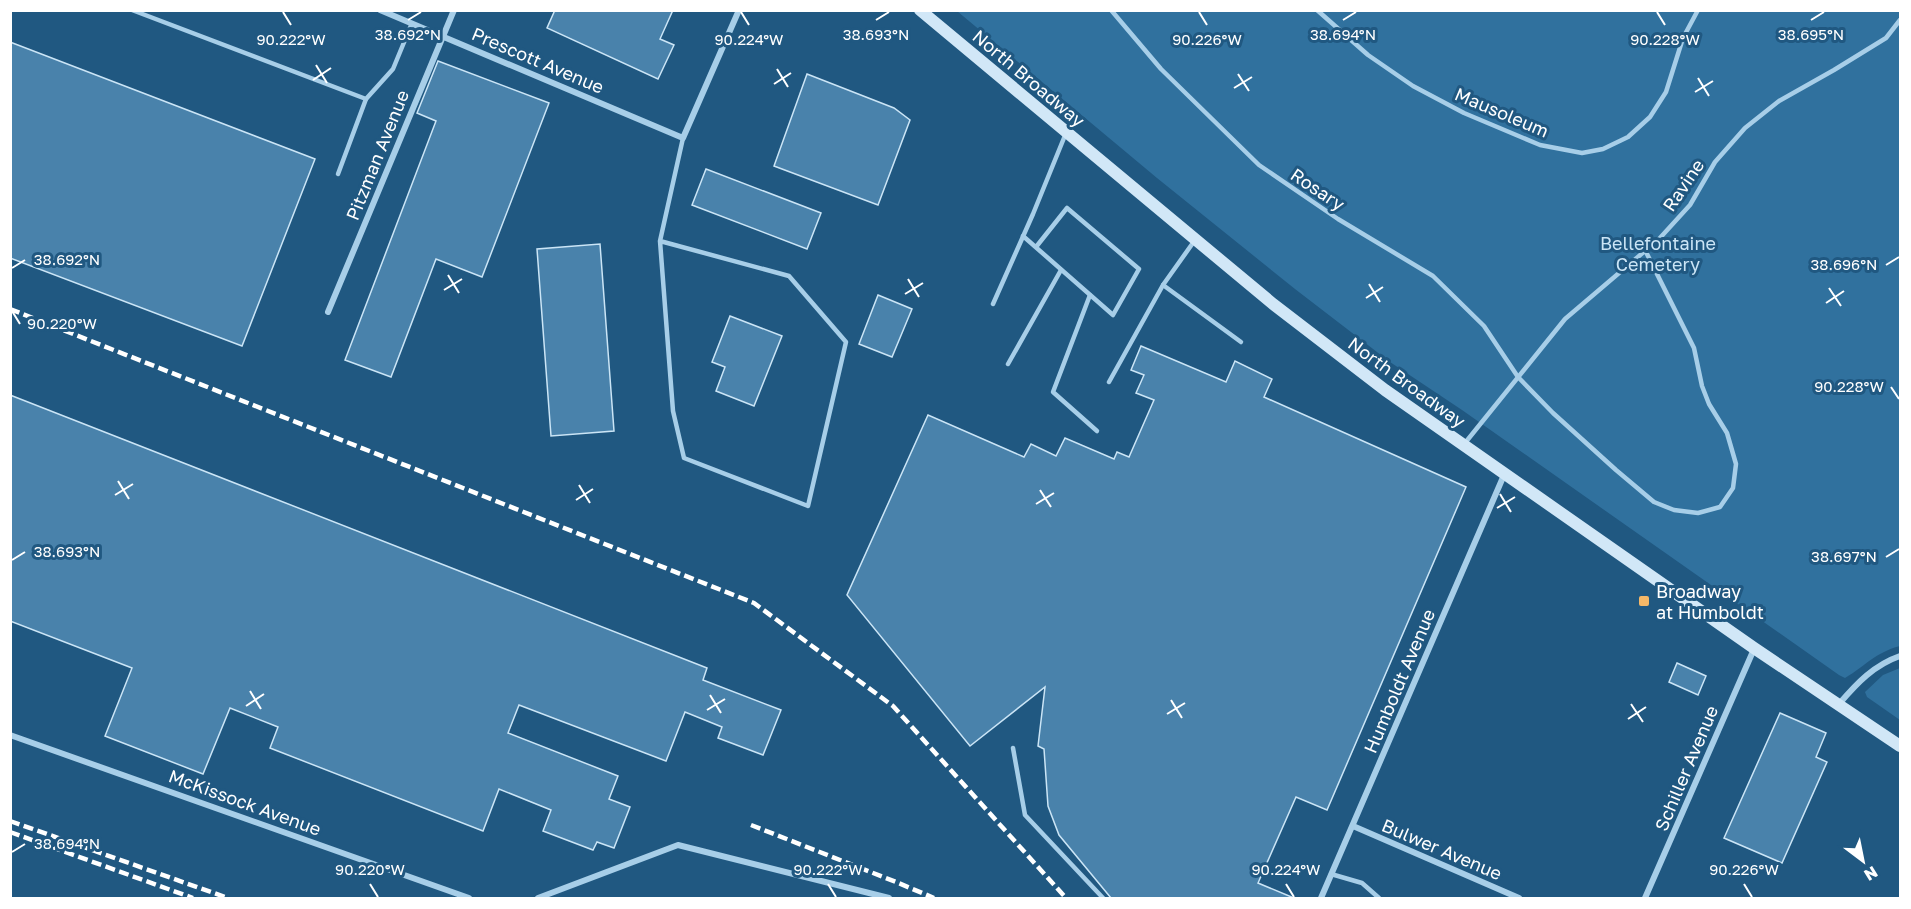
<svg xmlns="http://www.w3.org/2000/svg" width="1911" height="909" viewBox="0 0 1911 909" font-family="'Golos Text',sans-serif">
	<rect width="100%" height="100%" fill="#205881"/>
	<g fill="#30719e">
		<path d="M 957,11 L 1900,11 L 1900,646 C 1874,653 1867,665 1845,678 L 1839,675 L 1462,410 L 1390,362 L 1295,289 L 1157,178 Z"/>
		<polygon points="1900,668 1900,720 1867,697 1865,692 1883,675"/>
	</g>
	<g fill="#4982ab" stroke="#cbe5f6" stroke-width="1.5">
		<polygon points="555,10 673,10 660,39 674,45 658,79 547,28"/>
		<polygon points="10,42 315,159 242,346 10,258"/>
		<polygon points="438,61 549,103 482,277 436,259 391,377 345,360 436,121 417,113"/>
		<polygon points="807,74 894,108 910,120 878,205 774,166"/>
		<polygon points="706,169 821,213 807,249 692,205"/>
		<polygon points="600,244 614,431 551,436 537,249"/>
		<polygon points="878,295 912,309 892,357 859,344"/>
		<polygon points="730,316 782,336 754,406 716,391 725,367 712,362"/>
		<polygon points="1141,346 1226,382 1235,361 1272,379 1264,397 1466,487 1327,810 1296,797 1258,883 1294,898 1111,898 1059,835 1048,806 1044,749 1038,746 1045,687 970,746 847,595 928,415 1024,457 1031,444 1056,456 1065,438 1114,459 1117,452 1129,457 1154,400 1136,393 1144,375 1131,370"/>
		<polygon points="10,395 707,668 703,680 781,710 763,755 718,738 722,727 685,712 666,761 519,705 508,733 618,776 609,799 630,807 614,848 597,842 593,850 543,831 551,810 499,789 483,831 270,748 278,727 230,708 203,774 105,736 132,668 10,621"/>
		<polygon points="1677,663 1706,676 1698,695 1669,682"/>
		<polygon points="1780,713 1826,733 1816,757 1827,762 1782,863 1724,838"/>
	</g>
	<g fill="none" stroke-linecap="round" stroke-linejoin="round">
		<g stroke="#a7cee8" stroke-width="4.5">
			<polyline points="132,10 366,99 393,69 412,23"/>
			<polyline points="1111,10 1161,69 1259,165 1338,219 1433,276 1484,326 1518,377 1553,413 1616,470 1654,502 1674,510 1698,513 1720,507 1733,488 1736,464 1727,433 1709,404 1702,386 1694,348 1646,252"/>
			<polyline points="1317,10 1368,55 1413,86 1464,113 1540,145 1582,153 1603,149 1628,137 1650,117 1666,92 1683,38 1698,10"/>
			<polyline points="338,174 366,99"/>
			<polyline points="1023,236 1113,315 1139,269 1067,208 1036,247"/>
			<polyline points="660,241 789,276 846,342 808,506 684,458 673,411 660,241 683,138"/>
			<polyline points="1163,285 1241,342"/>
			<polyline points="1090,295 1053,392 1097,431"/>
			<polyline points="993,304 1033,214 1066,133"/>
			<polyline points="1008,364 1061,270"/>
			<polyline points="1109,382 1163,285 1195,240"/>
			<polyline points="1465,443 1565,319 1659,239 1690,205 1715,162 1745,128 1779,101 1834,70 1886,38 1900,20"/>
			<polyline points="1013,748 1025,815 1103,898"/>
			<polyline points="1331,874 1362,883 1379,898"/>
		</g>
		<g stroke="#a7cee8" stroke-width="6">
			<polyline points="380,10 683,138 739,10"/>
			<polyline points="328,312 454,10"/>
			<path d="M 1839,704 C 1857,683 1874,665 1900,656"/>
			<polyline points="10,735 469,898"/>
			<polyline points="1353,826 1519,898"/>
			<polyline points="538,898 678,845 889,898"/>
			<polyline points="1321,898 1504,475"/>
			<polyline points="1645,898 1754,649"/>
		</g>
		<polyline stroke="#d1e7f7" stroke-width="12" points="920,10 1273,304 1385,390 1754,648 1900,746"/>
		<g stroke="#fff" stroke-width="4.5" stroke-dasharray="10 4.5" stroke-linecap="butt">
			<polyline points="10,309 754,603 893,706 1066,898"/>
			<polyline points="10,821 228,898"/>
			<polyline points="751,825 896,882 934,898"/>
			<polyline points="10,832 193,898"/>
		</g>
	</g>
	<path fill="none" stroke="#fff" stroke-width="2" d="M 283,12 L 291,25M 741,12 L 749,25M 1199,12 L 1207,25M 1657,12 L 1665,25M 408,20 L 421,12M 876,20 L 889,12M 1343,20 L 1356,12M 1811,20 L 1824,12M 316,65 L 327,83M 777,69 L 788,87M 1238,74 L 1249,91M 1698,78 L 1709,96M 313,80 L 331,68M 774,84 L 791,73M 1234,88 L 1252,77M 1695,92 L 1713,81M 1886,265 L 1899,257M 12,268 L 25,260M 448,275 L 459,293M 908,279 L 919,297M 1369,284 L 1380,302M 1829,288 L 1841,306M 444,290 L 462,279M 905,294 L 923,283M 1366,298 L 1383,287M 1826,303 L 1844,291M 12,311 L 20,324M 1891,387 L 1899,399M 118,481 L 129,499M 579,485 L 590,503M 1040,490 L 1051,507M 1500,494 L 1511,512M 115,495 L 133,484M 576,500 L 593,489M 1036,504 L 1054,493M 1497,508 L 1515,497M 1886,557 L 1899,549M 12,560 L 25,552M 250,691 L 261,709M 710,695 L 721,713M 1171,700 L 1182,718M 1631,704 L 1643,722M 246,706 L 264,694M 707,710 L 725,699M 1167,714 L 1185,703M 1628,719 L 1646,707M 12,852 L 25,844M 370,884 L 378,897M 828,884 L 836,897M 1286,884 L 1294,897M 1744,884 L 1752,897"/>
	<rect fill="#f5b868" stroke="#205881" stroke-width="2" x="1638" y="595" width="12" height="12" rx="3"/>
	<g text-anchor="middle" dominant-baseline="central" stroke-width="6" stroke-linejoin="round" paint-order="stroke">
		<g font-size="18" fill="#fff" stroke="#205881">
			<text transform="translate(538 60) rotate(23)">Prescott Avenue</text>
			<text transform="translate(1029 78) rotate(40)">North Broadway</text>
			<text transform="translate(1502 112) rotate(23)">Mausoleum</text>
			<text transform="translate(377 155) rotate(-68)">Pitzman Avenue</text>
			<text transform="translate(1683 185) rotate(-56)">Ravine</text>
			<text transform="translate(1318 189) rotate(34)">Rosary</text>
			<text transform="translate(1407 382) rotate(36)">North Broadway</text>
			<text transform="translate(1399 681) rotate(-67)">Humboldt Avenue</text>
			<text transform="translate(1686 768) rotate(-67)">Schiller Avenue</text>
			<text transform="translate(245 802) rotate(20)">McKissock Avenue</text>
			<text transform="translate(1442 849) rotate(23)">Bulwer Avenue</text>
		</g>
		<g font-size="18" fill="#cbe5f6" stroke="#205881">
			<text x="1658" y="243">Bellefontaine<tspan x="1658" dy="21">Cemetery</tspan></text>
		</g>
		<g font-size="18" fill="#fff" stroke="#205881" text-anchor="start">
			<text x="1656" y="591">Broadway<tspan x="1656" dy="21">at Humboldt</tspan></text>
		</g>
	</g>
	<g font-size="15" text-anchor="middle" fill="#fff" stroke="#205881" stroke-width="6" stroke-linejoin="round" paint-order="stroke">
		<text x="408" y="40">38.692°N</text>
		<text x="876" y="40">38.693°N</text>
		<text x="1343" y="40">38.694°N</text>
		<text x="1811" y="40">38.695°N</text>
		<text x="1665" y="45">90.228°W</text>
		<text x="291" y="45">90.222°W</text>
		<text x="749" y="45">90.224°W</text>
		<text x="1207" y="45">90.226°W</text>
		<text x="67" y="265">38.692°N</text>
		<text x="1844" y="270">38.696°N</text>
		<text x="62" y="329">90.220°W</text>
		<text x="1849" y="392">90.228°W</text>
		<text x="67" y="557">38.693°N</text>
		<text x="1844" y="562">38.697°N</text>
		<text x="67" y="849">38.694°N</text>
		<text x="370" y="875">90.220°W</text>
		<text x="828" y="875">90.222°W</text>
		<text x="1286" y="875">90.224°W</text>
		<text x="1744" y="875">90.226°W</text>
	</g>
	<rect width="1911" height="909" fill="none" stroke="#ffffff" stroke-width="24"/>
	<g transform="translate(1863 861) rotate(148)" stroke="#205881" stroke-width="4.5" paint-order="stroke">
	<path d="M0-4.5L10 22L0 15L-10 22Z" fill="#ffffff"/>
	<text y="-9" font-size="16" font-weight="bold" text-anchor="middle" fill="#ffffff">N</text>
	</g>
</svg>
